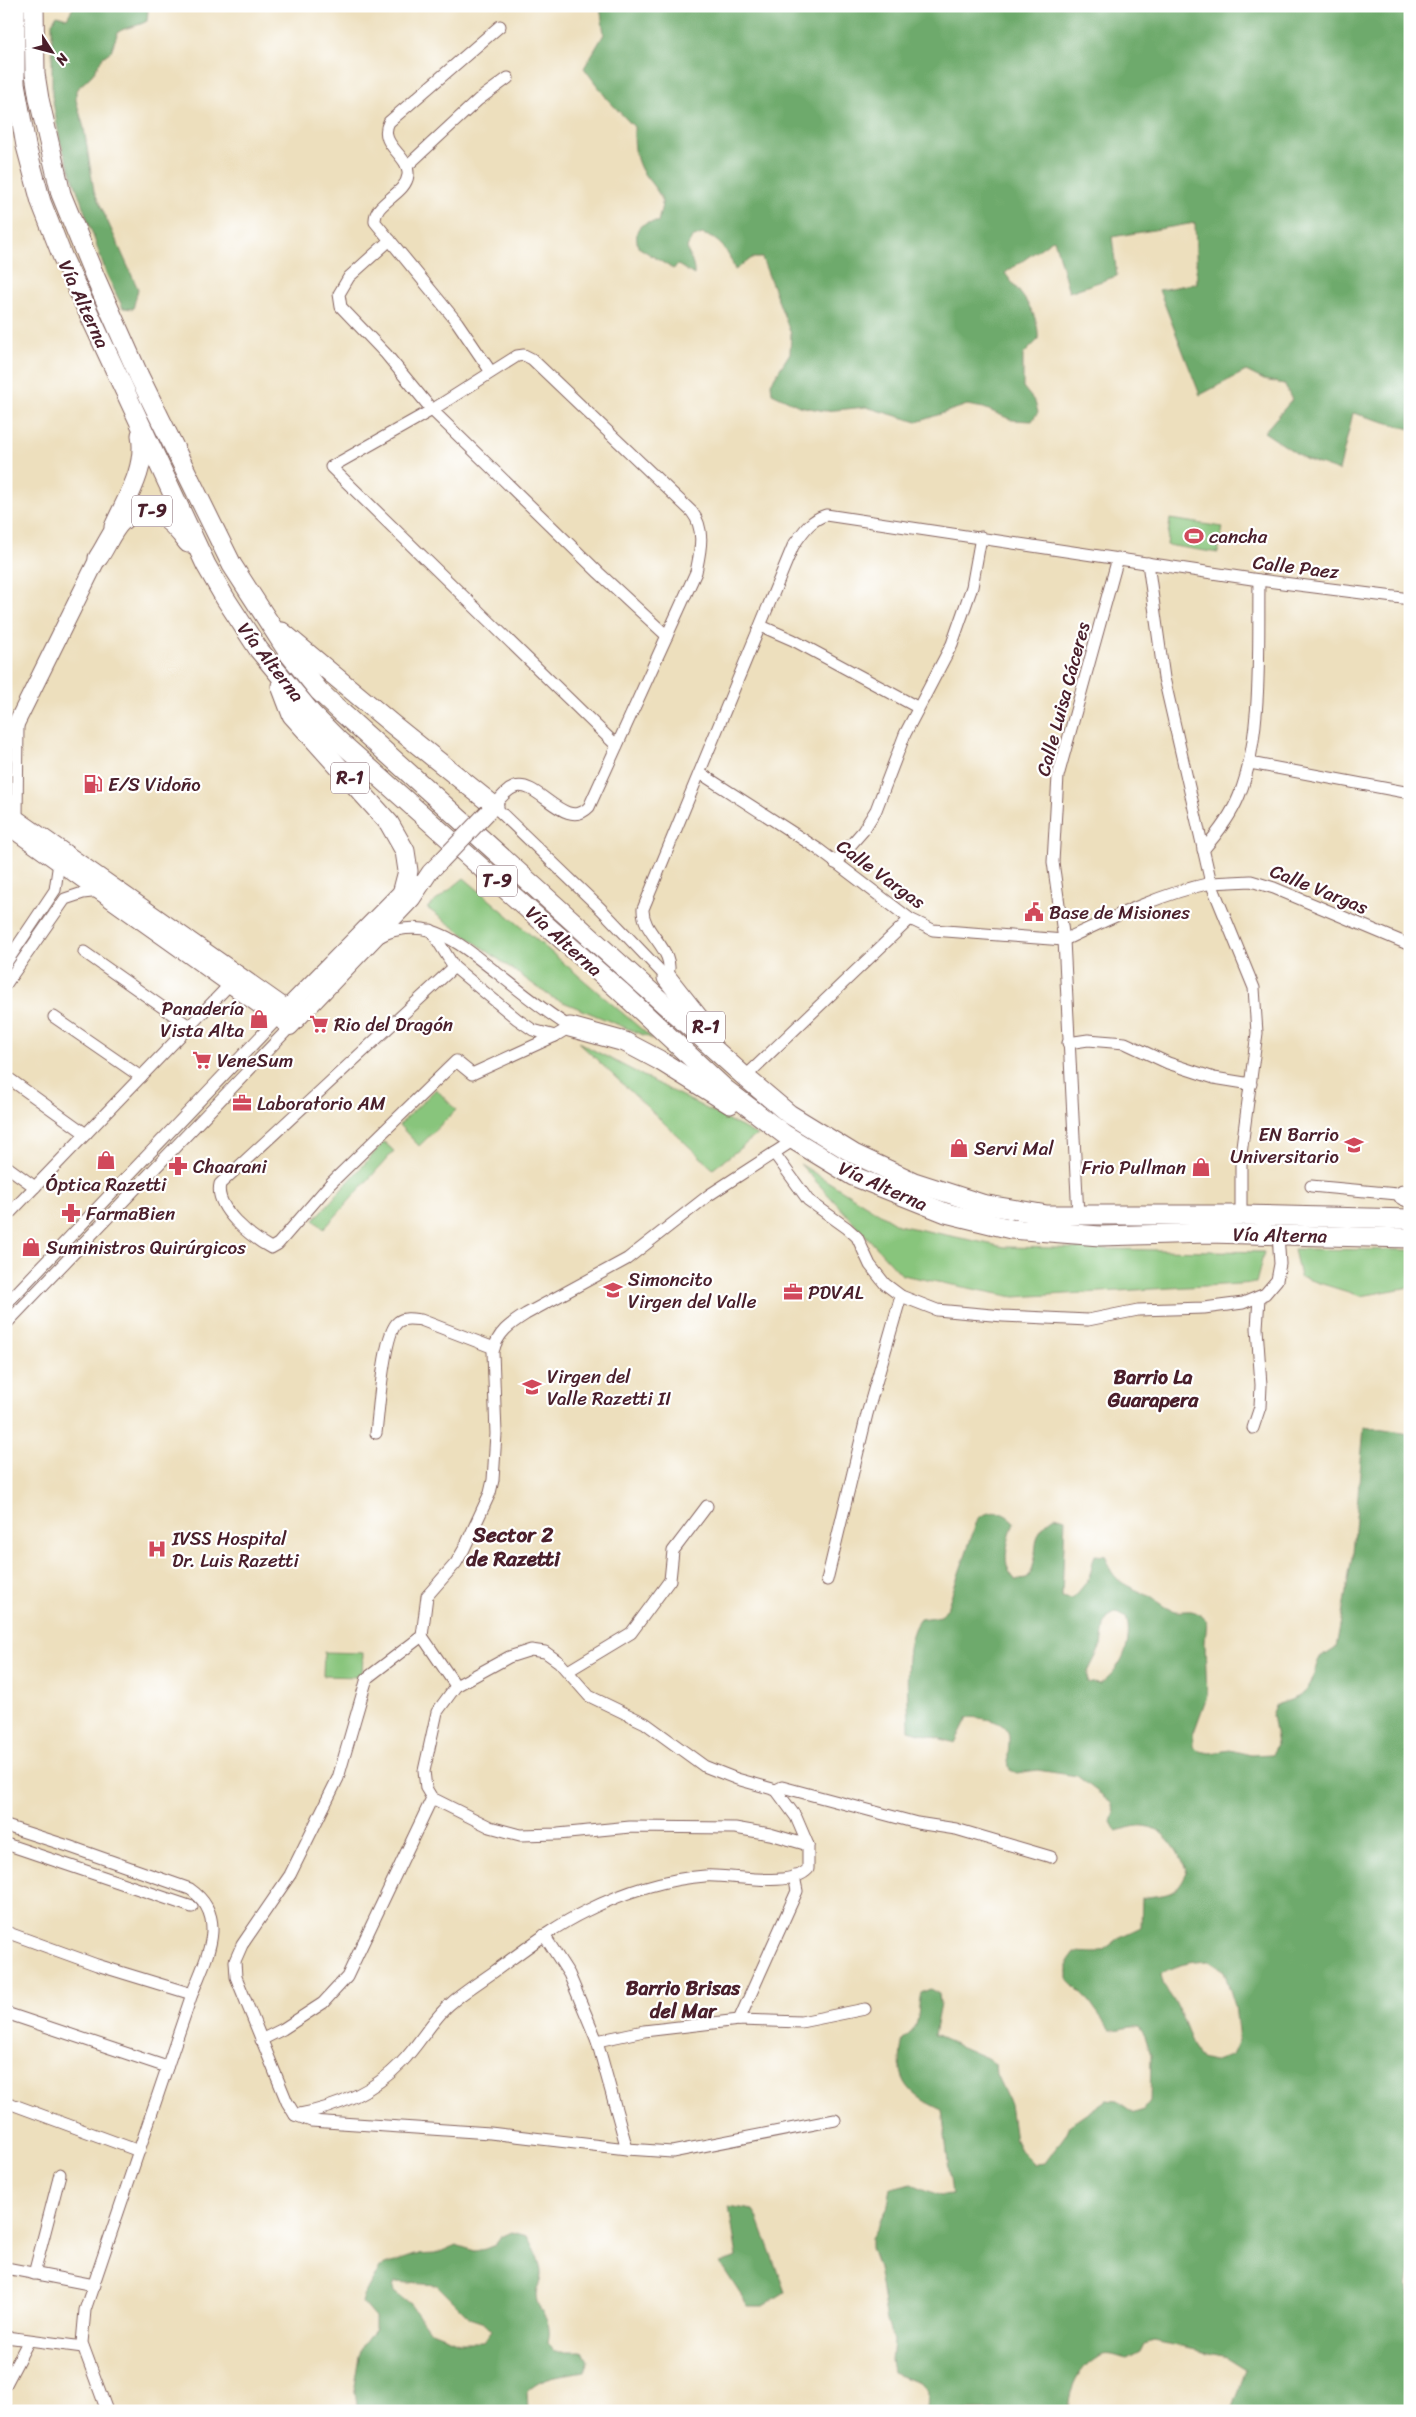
<svg xmlns="http://www.w3.org/2000/svg" width="1416" height="2417" viewBox="0 0 1416 2417" font-family="Sriracha,sans-serif">
	<rect width="100%" height="100%" fill="#fff"/>
	<filter id="ink" filterUnits="userSpaceOnUse"><feTurbulence type="fractalNoise" baseFrequency=".02" numOctaves="2"/><feDisplacementMap in="SourceGraphic" scale="10" xChannelSelector="R" yChannelSelector="G"/><feConvolveMatrix kernelMatrix="1 2 1 2 8 2 1 2 1" color-interpolation-filters="sRGB"/></filter>
	<filter id="wash" filterUnits="userSpaceOnUse"><feTurbulence type="fractalNoise" baseFrequency=".0096" numOctaves="4" result="noise"/><feDisplacementMap in="SourceGraphic" scale="20" xChannelSelector="R" yChannelSelector="G"/><feGaussianBlur stdDeviation="1.12" result="paint"/><feColorMatrix in="noise" values="0 0 0 0 0 0 0 0 0 0 0 0 0 0 0 0 0 1.4 0 .05"/><feComposite in="paint" operator="in"/></filter>
	<g filter="url(#wash)">
		<rect width="100%" height="100%" fill="#eddfbd"/>
		<g fill="#88c57c" stroke="#697254">
			<polygon points="1170,519 1223,527 1218,553 1167,545"/>
			<polygon points="464,878 653,1039 551,997 427,908"/>
			<polygon points="578,1042 757,1135 713,1169"/>
			<polygon points="436,1089 456,1110 419,1146 399,1125"/>
			<polygon points="384,1142 394,1151 324,1229 314,1220"/>
			<polygon points="800,1164 898,1225 1004,1247 1264,1252 1256,1283 1014,1297 902,1275"/>
			<polygon points="1294,1249 1410,1250 1410,1287 1361,1296 1300,1277"/>
			<polygon points="324,1652 363,1653 362,1677 323,1676"/>
		</g>
		<g fill="#6eaa6c" stroke="#5c644c" fill-rule="evenodd">
			<path d="M 74,6 L 145,6 L 148,11 L 147,21 C 137,27 128,26 118,32 L 111,51 L 103,57 L 92,75 L 76,90 L 76,100 L 84,128 L 94,191 L 138,289 L 133,309 L 123,308 L 107,275 L 60,141 L 52,96 L 52,23 L 57,15 L 67,18 Z"/>
			<path d="M 600,6 L 1410,6 L 1410,429 L 1353,413 L 1339,471 L 1305,459 L 1264,432 L 1292,400 L 1284,384 L 1264,380 L 1246,371 L 1200,395 L 1159,290 L 1197,283 L 1195,223 L 1112,237 L 1117,276 L 1069,292 L 1054,239 L 1005,273 C 1020,294 1040,312 1038,340 L 1023,355 L 1023,387 L 1035,402 L 1038,412 L 1032,421 L 1012,420 L 984,408 L 967,405 L 917,422 L 866,407 L 825,411 L 799,406 L 772,393 L 771,383 L 790,353 L 791,334 L 762,258 L 752,258 L 735,270 C 728,251 721,239 702,234 L 692,238 L 687,247 C 689,258 695,264 694,275 L 678,265 L 673,269 L 638,247 C 634,229 638,222 658,222 C 659,216 662,208 662,202 C 661,192 646,179 641,169 C 634,155 634,142 634,127 L 608,100 L 584,68 L 604,34 Z"/>
			<path d="M 1364,1427 L 1410,1434 L 1410,1466 L 1401,1545 L 1410,1592 L 1410,2272 L 1407,2286 L 1410,2302 L 1410,2411 L 1228,2411 L 1231,2409 L 1246,2369 L 1227,2357 L 1155,2341 L 1144,2344 L 1140,2352 L 1127,2359 C 1121,2358 1111,2353 1104,2355 C 1082,2362 1069,2389 1068,2411 L 927,2411 L 928,2391 L 921,2384 L 893,2373 L 891,2361 L 893,2341 L 887,2321 L 878,2268 L 871,2248 L 871,2237 L 887,2209 L 891,2189 L 912,2184 L 941,2196 L 952,2195 L 942,2110 C 906,2094 894,2078 903,2039 C 923,2026 916,2013 921,1993 L 930,1989 L 939,1994 L 940,2004 L 934,2035 L 987,2058 L 995,2064 L 996,2074 L 1010,2104 L 1015,2140 L 1020,2150 L 1034,2164 L 1045,2163 L 1066,2134 L 1070,2125 L 1106,2100 L 1117,2101 L 1134,2113 L 1144,2110 L 1150,2102 L 1151,2055 L 1145,2036 L 1139,2027 C 1128,2026 1120,2030 1110,2030 L 1090,2002 L 1068,1980 L 1068,1960 L 1074,1952 L 1094,1953 L 1105,1949 L 1122,1936 L 1141,1927 L 1142,1898 C 1167,1893 1174,1899 1187,1872 C 1180,1854 1166,1828 1144,1826 C 1135,1825 1125,1829 1116,1831 L 1111,1822 L 1114,1812 L 1111,1802 L 1077,1776 L 1037,1770 L 1017,1773 L 1010,1770 C 1006,1758 1009,1751 1009,1739 C 1010,1720 982,1718 968,1717 L 955,1743 L 909,1730 C 909,1701 901,1641 920,1619 L 941,1616 L 947,1608 L 978,1518 C 992,1509 1003,1511 1014,1522 C 1008,1542 999,1565 1016,1580 L 1027,1579 C 1043,1557 1025,1535 1055,1516 L 1065,1519 L 1062,1597 L 1072,1599 C 1078,1592 1087,1583 1090,1575 C 1092,1568 1092,1562 1095,1555 L 1106,1556 C 1111,1583 1128,1585 1149,1596 C 1156,1600 1162,1606 1169,1609 C 1186,1616 1190,1603 1207,1621 L 1205,1643 L 1207,1696 L 1193,1735 L 1193,1746 L 1200,1751 L 1210,1753 L 1230,1750 L 1251,1755 L 1272,1754 L 1277,1745 L 1272,1715 L 1276,1705 C 1292,1699 1308,1697 1313,1678 C 1315,1671 1316,1665 1319,1659 L 1336,1648 L 1353,1552 ZM 1117,1612 L 1126,1617 C 1134,1643 1121,1669 1100,1684 L 1087,1682 L 1088,1672 L 1101,1646 L 1104,1626 L 1108,1617 ZM 1209,1961 L 1224,1971 L 1235,2006 L 1239,2040 L 1232,2055 L 1213,2062 L 1201,2059 C 1190,2042 1185,2023 1176,2005 C 1170,1992 1163,1990 1161,1974 C 1175,1964 1192,1962 1209,1961 Z"/>
			<polygon points="729,2206 753,2210 757,2216 785,2292 763,2306 748,2306 720,2263 737,2257"/>
			<path d="M 512,2232 L 527,2236 C 533,2247 542,2263 541,2276 C 541,2282 536,2289 536,2295 C 537,2314 554,2317 548,2343 L 554,2351 L 583,2351 L 588,2361 L 584,2371 C 564,2375 542,2375 527,2391 L 528,2411 L 358,2411 L 354,2386 L 359,2356 L 363,2345 L 375,2329 L 375,2318 L 362,2303 C 364,2291 374,2279 380,2267 L 415,2255 L 435,2254 L 456,2245 L 475,2251 L 485,2249 L 495,2245 L 501,2237 ZM 395,2282 L 437,2285 L 470,2318 L 485,2323 L 492,2330 L 483,2342 L 459,2342 L 429,2330 L 410,2304 L 394,2292 L 393,2287 Z"/>
		</g>
	</g>
	<g filter="url(#ink)">
		<g fill="none" stroke-linecap="round" stroke-linejoin="round">
			<g stroke="#83625e" stroke-width="13">
				<g id="minor">
					<polyline points="407,166 478,100 508,78"/>
					<polyline points="390,240 349,277 339,294 341,307 386,354 432,410 599,573 667,636"/>
					<path d="M 491,372 L 457,322 L 375,222 C 373,202 406,195 408,175 C 410,155 377,145 389,122 L 500,26"/>
					<polyline points="761,626 793,640 917,707"/>
					<path d="M 617,746 L 331,467 L 432,410 L 517,356 L 524,355 L 532,359 L 692,512 C 706,530 700,552 696,572 L 589,807 C 565,832 538,779 515,787 C 506,790 500,799 494,806 L 601,909 L 667,978"/>
					<polyline points="1250,763 1410,793"/>
					<polyline points="700,773 818,849 910,919 933,930 1064,940"/>
					<polyline points="17,818 18,725"/>
					<path d="M 1203,850 C 1218,833 1231,816 1239,796 C 1263,738 1258,644 1259,580"/>
					<polyline points="835,863 863,831 876,810 905,734 952,644 972,587 981,537"/>
					<polyline points="431,930 454,967 517,1019 533,1030 555,1036"/>
					<path d="M 381,936 C 395,928 416,926 432,931 C 457,939 476,957 496,972 C 520,991 544,1011 570,1027 L 555,1036 L 472,1074 L 456,1061 L 331,1183 L 278,1244 L 271,1248 C 251,1237 214,1208 220,1184 L 454,967"/>
					<path d="M 1064,940 C 1111,918 1160,894 1211,883 L 1164,678 L 1148,563"/>
					<polyline points="84,952 189,1026"/>
					<polyline points="6,963 55,890 59,862"/>
					<path d="M 667,978 C 678,950 642,935 643,909 L 793,546 C 803,532 810,520 826,515 L 1259,580 L 1410,599"/>
					<polyline points="6,984 65,899 83,893 100,891"/>
					<polyline points="54,1017 141,1077"/>
					<polyline points="1068,1043 1088,1040 1125,1043 1168,1063 1214,1078 1251,1084"/>
					<polyline points="745,1077 910,919"/>
					<polyline points="11,1080 86,1134"/>
					<polyline points="774,1153 808,1200 847,1228 857,1237 870,1265 885,1284 901,1296 937,1310 1003,1316 1088,1320 1138,1310 1204,1308 1243,1303 1265,1294 1277,1280 1280,1264 1278,1234"/>
					<polyline points="6,1166 35,1187"/>
					<polyline points="1311,1186 1408,1195"/>
					<polyline points="1241,1215 1241,1154 1257,1033 1254,988 1211,883 1251,881 1274,888 1410,945"/>
					<polyline points="1078,1216 1064,940 1053,862 1058,776 1118,558"/>
					<polyline points="6,1217 234,980"/>
					<polyline points="6,1304 278,1018"/>
					<polyline points="6,1324 290,1027"/>
					<polyline points="1253,1428 1260,1407 1261,1385 1257,1328 1259,1298"/>
					<path d="M 376,1433 C 379,1412 383,1333 398,1322 C 404,1317 413,1319 421,1320 L 494,1348"/>
					<polyline points="827,1580 867,1414 901,1296"/>
					<polyline points="568,1671 631,1633 670,1580 673,1551 707,1506"/>
					<path d="M 456,1686 L 509,1657 L 531,1650 L 545,1652 L 559,1662 L 589,1696 L 645,1723 L 704,1766 L 737,1779 L 776,1790 L 796,1817 L 808,1845 L 808,1869 C 790,1889 730,1874 705,1876 C 665,1879 622,1893 586,1911 C 553,1927 524,1950 495,1971 C 480,1982 463,1992 449,2005 C 431,2021 419,2045 401,2063 C 372,2093 335,2108 295,2115 L 287,2102 L 236,1977 L 235,1961 L 242,1945 L 290,1875 L 338,1778 L 367,1678 L 422,1636 L 427,1596 L 456,1563 L 464,1549 L 490,1493 L 493,1480 L 496,1434 L 493,1352 C 497,1333 510,1324 526,1314 L 627,1259 L 709,1195 L 794,1140"/>
					<polyline points="776,1790 782,1787 917,1823 956,1829 1051,1857"/>
					<polyline points="432,1798 490,1827 520,1835 558,1834 630,1827 735,1828 770,1834 808,1845"/>
					<path d="M 6,1826 L 68,1846 L 190,1889 C 230,1917 206,1958 192,1994 L 85,2310 L 82,2343 L 107,2411"/>
					<polyline points="6,1844 192,1907"/>
					<polyline points="6,1932 97,1965 192,1994"/>
					<polyline points="6,2013 167,2067"/>
					<polyline points="739,2020 797,1891 794,1876"/>
					<polyline points="261,2040 283,2029 323,2003 347,1977 432,1798 426,1788 424,1771 437,1712 456,1686 422,1636"/>
					<polyline points="597,2041 644,2031 739,2020 801,2022 865,2009"/>
					<polyline points="6,2102 139,2151"/>
					<polyline points="295,2115 311,2121 490,2133 627,2149 597,2041 569,1974 544,1935"/>
					<polyline points="627,2149 672,2152 835,2120"/>
					<polyline points="6,2268 94,2285"/>
					<polyline points="34,2274 60,2174"/>
					<polyline points="6,2337 83,2347"/>
					<polyline points="6,2384 28,2342"/>
					<polyline points="6,2409 9,2411"/>
				</g>
			</g>
			<g stroke="#83625e" stroke-width="18">
				<g id="secondary">
					<polyline points="6,744 98,558"/>
					<polyline points="6,811 299,1017"/>
					<polyline points="6,825 290,1027 412,899 430,872 441,861"/>
					<polyline points="280,1015 403,890 414,883"/>
				</g>
			</g>
			<g stroke="#83625e" stroke-width="21">
				<g id="trunk">
					<polyline points="15,6 15,83 26,146 41,202 63,258 206,565 225,598 259,650 312,714 338,740 620,991 725,1089 784,1134 853,1176 946,1213 1011,1229 1100,1236 1208,1233 1410,1238"/>
					<polyline points="34,6 35,74 39,99 61,194 95,277 139,376 232,565 290,655 319,691 339,710 745,1077 789,1114 854,1154 914,1182 982,1204 1047,1215 1241,1215 1410,1219"/>
					<path d="M 114,527 C 127,498 147,468 141,435"/>
					<path d="M 98,558 C 106,547 112,530 122,521 C 148,495 172,521 188,543"/>
					<polyline points="282,632 392,724 494,806"/>
					<polyline points="281,686 292,715 389,823 405,851 408,871 403,890"/>
					<polyline points="667,978 709,1031"/>
					<polyline points="570,1027 625,1042 659,1060 730,1104"/>
					<polyline points="1403,1195 1410,1198"/>
				</g>
			</g>
			<use href="#minor" stroke="#fff" stroke-width="11"/>
			<use href="#secondary" stroke="#fff" stroke-width="16"/>
			<use href="#trunk" stroke="#fff" stroke-width="19"/>
			<g stroke="#83625e" stroke-width="18" stroke-linecap="butt">
				<polyline id="secondary-bridge" points="441,861 488,812"/>
			</g>
			<use href="#secondary-bridge" stroke="#fff" stroke-width="16"/>
		</g>
	</g>
	<defs>
		<g id="stadium-bare" transform="scale(1.5)"><path d="M0-5a6.5 5 0 1 0 0 10a6.5 5 0 1 0 0-10ZM-3.5-1.8h7v3.6h-7Z" fill="#d1495b" stroke="#fff" stroke-width="2.5" paint-order="stroke"/></g>
		<g id="fuel-bare" transform="scale(1.5)"><path d="M-5.5-6h7V0h2V4h1.3V-2.5L3-4.5l.8-.8L6-3V5H2.5V1h-1V6h-7ZM-4.2-4.7v3.2H.2V-4.7Z" fill="#d1495b" stroke="#fff" stroke-width="2.5" paint-order="stroke"/></g>
		<g id="civic-bare" transform="scale(1.5)"><path d="M-.6-6.5H3V-4.5H.6V-3L4-1V1h2V6H-6V1h2V-1L-.6-3ZM-1.2 2.5V6h2.4V2.5Z" fill="#d1495b" stroke="#fff" stroke-width="2.5" paint-order="stroke"/></g>
		<g id="shop-bare" transform="scale(1.5)"><path d="M-5-2.5h2.3a2.7 3.5 0 0 1 5.4 0H5L5.5 6h-11ZM-1.5-2.5h3a1.5 2.3 0 0 0-3 0Z" fill="#d1495b" stroke="#fff" stroke-width="2.5" paint-order="stroke"/></g>
		<g id="supermarket-bare" transform="scale(1.5)"><path d="M-6-5.5h2.5l.6 2H6L4.5 2H-2.5L-4.4-4H-6ZM-1.5 3.2a1.3 1.3 0 1 0 .1 0ZM3 3.2a1.3 1.3 0 1 0 .1 0Z" fill="#d1495b" stroke="#fff" stroke-width="2.5" paint-order="stroke"/></g>
		<g id="office-bare" transform="scale(1.5)"><path d="M-6-3h4V-5.5h4V-3h4V5H-6ZM-1-4.5V-3h2v-1.5ZM-6 0V1H6V0Z" fill="#d1495b" stroke="#fff" stroke-width="2.5" paint-order="stroke"/></g>
		<g id="school-bare" transform="scale(1.5)"><path d="M0-5L7-2L0 1L-7-2ZM-4 1L0 2.5L4 1V4Q0 6-4 4Z" fill="#d1495b" stroke="#fff" stroke-width="2.5" paint-order="stroke"/></g>
		<g id="pharmacy-bare" transform="scale(1.5)"><path d="M-2-6h4v4h4v4h-4v4h-4v-4h-4v-4h4Z" fill="#d1495b" stroke="#fff" stroke-width="2.5" paint-order="stroke"/></g>
		<g id="university-bare" transform="scale(1.5)"><path d="M0-5L7-2L0 1L-7-2ZM-4 1L0 2.5L4 1V4Q0 6-4 4Z" fill="#d1495b" stroke="#fff" stroke-width="2.5" paint-order="stroke"/></g>
		<g id="hospital-bare" transform="scale(1.5)"><path d="M-5-5h3v3.5h4V-5h3V5h-3V1.5h-4V5h-3Z" fill="#d1495b" stroke="#fff" stroke-width="2.5" paint-order="stroke"/></g>
	</defs>
	<g fill-rule="evenodd">
		<use href="#stadium-bare" x="1194" y="536"/>
		<use href="#fuel-bare" x="93" y="784"/>
		<use href="#civic-bare" x="1034" y="912"/>
		<use href="#shop-bare" x="259" y="1019"/>
		<use href="#supermarket-bare" x="319" y="1024"/>
		<use href="#supermarket-bare" x="202" y="1060"/>
		<use href="#office-bare" x="242" y="1103"/>
		<use href="#school-bare" x="1354" y="1145"/>
		<use href="#shop-bare" x="959" y="1148"/>
		<use href="#shop-bare" x="106" y="1160"/>
		<use href="#pharmacy-bare" x="178" y="1166"/>
		<use href="#shop-bare" x="1201" y="1167"/>
		<use href="#pharmacy-bare" x="71" y="1213"/>
		<use href="#shop-bare" x="31" y="1247"/>
		<use href="#school-bare" x="613" y="1290"/>
		<use href="#office-bare" x="793" y="1292"/>
		<use href="#university-bare" x="532" y="1387"/>
		<use href="#hospital-bare" x="157" y="1549"/>
	</g>
	<g text-anchor="middle" dominant-baseline="central" stroke-width="4.5" stroke-linejoin="round" paint-order="stroke">
		<g fill="#fff" stroke="#80626b" stroke-width="1">
			<rect x="132" y="495.5" width="40" height="31" rx="4"/>
			<rect x="331" y="762.5" width="38" height="31" rx="4"/>
			<rect x="477" y="865.5" width="40" height="31" rx="4"/>
			<rect x="687" y="1011.5" width="38" height="31" rx="4"/>
		</g>
		<g font-size="18" font-weight="bold" fill="#4a1f2b">
			<text x="152" y="511">T-9</text>
			<text x="350" y="778">R-1</text>
			<text x="497" y="881">T-9</text>
			<text x="706" y="1027">R-1</text>
		</g>
		<g font-size="19" fill="#4a1f2b" stroke="#fff">
			<text transform="translate(84 304) rotate(65)">Vía Alterna</text>
			<text transform="translate(1296 567) rotate(7)">Calle Paez</text>
			<text transform="translate(271 662) rotate(52)">Vía Alterna</text>
			<text transform="translate(1063 699) rotate(-75)">Calle Luisa Cáceres</text>
			<text transform="translate(881 874) rotate(36)">Calle Vargas</text>
			<text transform="translate(1319 889) rotate(22)">Calle Vargas</text>
			<text transform="translate(564 941) rotate(42)">Vía Alterna</text>
			<text transform="translate(883 1186) rotate(24)">Vía Alterna</text>
			<text transform="translate(1280 1235) rotate(1)">Vía Alterna</text>
		</g>
		<g font-size="19" fill="#4a1f2b" stroke="#fff" text-anchor="start">
			<text x="1209" y="536">cancha</text>
			<text x="108" y="784">E/S Vidoño</text>
			<text x="1049" y="912">Base de Misiones</text>
			<text x="244" y="1008" text-anchor="end">Panadería<tspan x="244" dy="22">Vista Alta</tspan></text>
			<text x="334" y="1024">Rio del Dragón</text>
			<text x="217" y="1060">VeneSum</text>
			<text x="257" y="1103">Laboratorio AM</text>
			<text x="1339" y="1134" text-anchor="end">EN Barrio<tspan x="1339" dy="22">Universitario</tspan></text>
			<text x="974" y="1148">Servi Mal</text>
			<text x="193" y="1166">Chaarani</text>
			<text x="1186" y="1167" text-anchor="end">Frio Pullman</text>
			<text x="106" y="1184" text-anchor="middle">Óptica Razetti</text>
			<text x="86" y="1213">FarmaBien</text>
			<text x="46" y="1247">Suministros Quirúrgicos</text>
			<text x="628" y="1279">Simoncito<tspan x="628" dy="22">Virgen del Valle</tspan></text>
			<text x="808" y="1292">PDVAL</text>
			<text x="547" y="1376">Virgen del<tspan x="547" dy="22">Valle Razetti II</tspan></text>
			<text x="172" y="1538">IVSS Hospital<tspan x="172" dy="22">Dr. Luis Razetti</tspan></text>
		</g>
		<g font-size="20" font-weight="bold" fill="#4a1f2b" stroke="#fff">
			<text x="1153" y="1377">Barrio La<tspan x="1153" dy="23">Guarapera</tspan></text>
			<text x="683" y="1988">Barrio Brisas<tspan x="683" dy="23">del Mar</tspan></text>
		</g>
		<g font-size="21" font-weight="bold" fill="#4a1f2b" stroke="#fff">
			<text x="513" y="1535">Sector 2<tspan x="513" dy="24">de Razetti</tspan></text>
		</g>
	</g>
	<rect width="1416" height="2417" fill="none" stroke="#fff" stroke-width="25"/>
	<g transform="translate(52 52) rotate(126)" stroke="#ffffff" stroke-width="4" paint-order="stroke">
	<path d="M0-4L9 19L0 12L-9 19Z" fill="#4a1f2b"/>
	<text y="-8" font-size="14" font-weight="bold" text-anchor="middle" fill="#4a1f2b">N</text>
	</g>
</svg>
